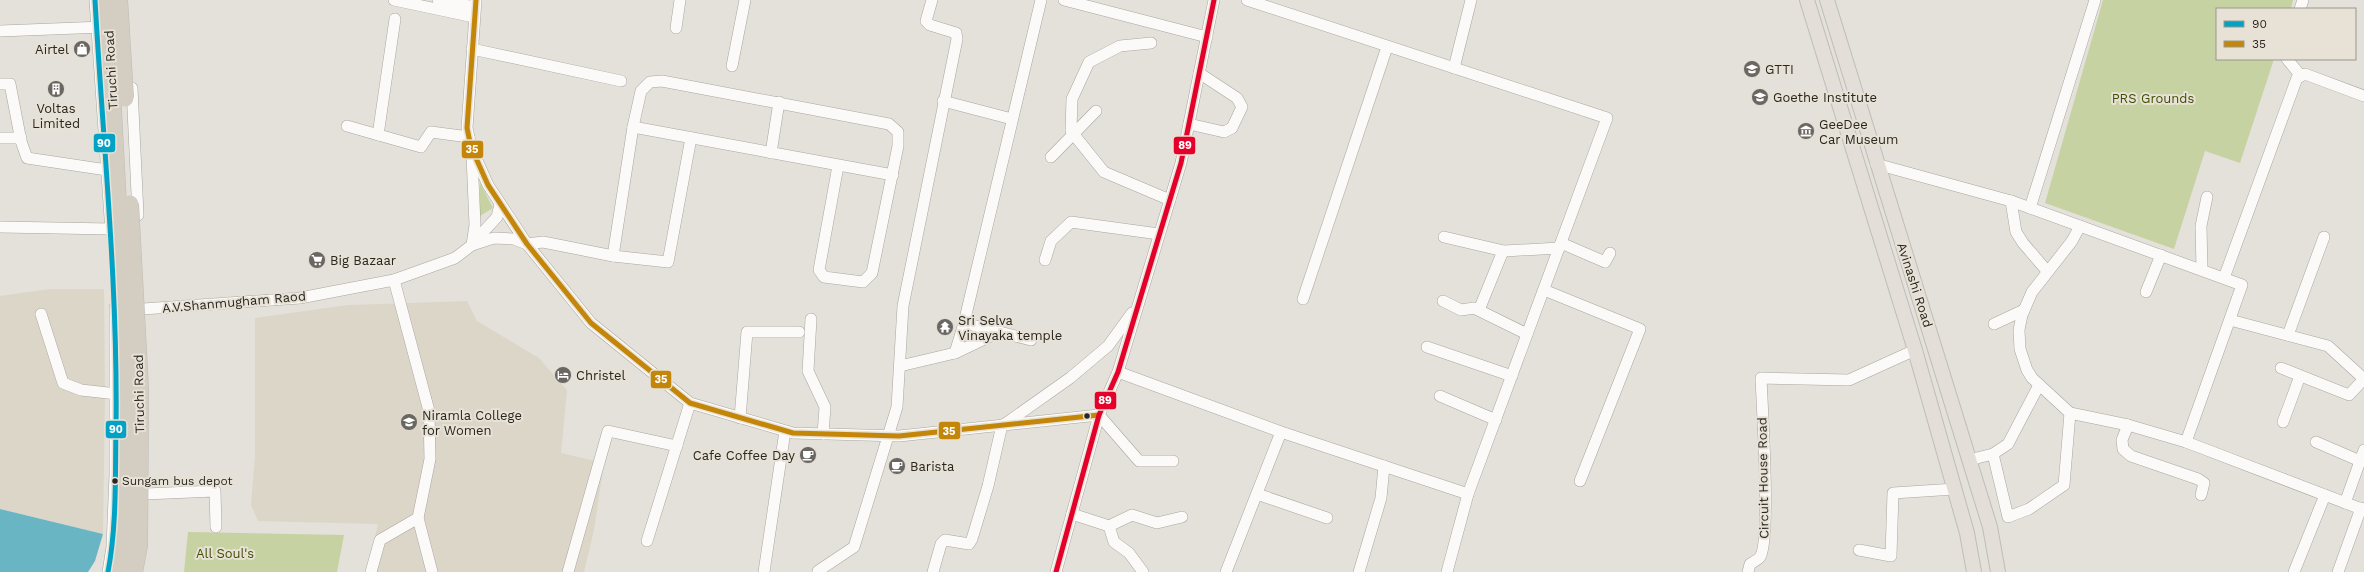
<svg xmlns="http://www.w3.org/2000/svg" width="2364" height="572" viewBox="0 0 2364 572" font-family="'Work Sans',sans-serif">
	<rect width="100%" height="100%" fill="#e4e1da"/>
	<g fill="#dcd6c9">
		<polygon points="50,289 104,289 105,395 103,534 0,509 0,296"/>
		<polygon points="467,301 477,321 539,358 567,390 561,453 604,463 594,530 584,572 367,572 378,524 258,521 251,505 255,457 255,318 348,305"/>
	</g>
	<g fill="#c7d2a2">
		<polygon points="2103,0 2293,0 2291,9 2217,9 2217,59 2274,59 2240,163 2205,151 2174,249 2045,203"/>
		<polygon points="480,183 493,208 480,216"/>
		<polygon points="188,532 344,535 337,572 184,572"/>
	</g>
	<polygon fill="#6ab5c4" points="0,509 103,534 95,561 88,572 0,572"/>
	<g fill="none" stroke-linecap="round" stroke-linejoin="round">
		<g stroke="#a8a6a0" stroke-width="12">
			<g id="minor">
				<polyline points="95,0 111,232"/>
				<polyline points="394,0 474,17"/>
				<polyline points="438,0 475,7"/>
				<polyline points="476,0 467,128 471,147 488,185 527,244 591,323 690,403 793,433 899,436 1099,415"/>
				<polyline points="1064,0 1207,37"/>
				<polyline points="1247,0 1607,118 1468,494 1447,572"/>
				<polyline points="2300,9 2303,0"/>
				<polyline points="676,28 680,0"/>
				<polyline points="0,31 104,27"/>
				<polyline points="1151,43 1120,46 1089,62 1072,99 1071,131 1104,172 1170,200"/>
				<polyline points="472,49 621,81"/>
				<polyline points="2287,59 2301,76"/>
				<polyline points="732,66 745,0"/>
				<polyline points="1454,68 1471,0"/>
				<polyline points="0,84 10,84 21,141 27,158 107,170"/>
				<polyline points="132,88 138,215"/>
				<polyline points="943,101 1012,119"/>
				<polyline points="1189,124 1224,132 1232,128 1242,107 1237,98 1199,73"/>
				<polyline points="347,126 421,147 431,132 469,137"/>
				<polyline points="633,127 893,175"/>
				<polyline points="378,135 395,19"/>
				<polyline points="0,138 21,138"/>
				<polyline points="771,153 779,102"/>
				<polyline points="1051,157 1096,111"/>
				<polyline points="1876,164 2011,201 2242,285 2186,442 2364,510"/>
				<polyline points="2011,201 2016,232 2023,243 2047,271"/>
				<polyline points="2030,208 2095,0"/>
				<polyline points="2080,226 2072,241 2032,292 2022,315 2019,330 2020,349 2027,370 2032,378 2070,413 2128,425 2186,442"/>
				<polyline points="0,227 111,229"/>
				<polyline points="1444,237 1504,251 1559,248"/>
				<polyline points="473,243 497,217 500,204"/>
				<polyline points="1561,243 1605,262 1610,253"/>
				<polyline points="472,245 475,225 472,156"/>
				<polyline points="613,256 633,127 641,91 650,82 662,81 889,124 898,132 898,146 872,273 863,282 824,277 819,270 838,166"/>
				<polyline points="1045,260 1051,241 1071,222 1159,234"/>
				<polyline points="2202,270 2201,226 2207,197"/>
				<polyline points="2224,278 2297,78 2305,74 2364,96"/>
				<polyline points="1544,290 1640,329 1580,481"/>
				<polyline points="2146,292 2161,255"/>
				<polyline points="1303,299 1387,47"/>
				<polyline points="1443,301 1461,310 1474,308 1527,334"/>
				<polyline points="143,309 300,298 394,280 455,258 472,245 494,238 514,239 527,244 543,242 613,256 668,262 691,138"/>
				<polyline points="1479,310 1503,251"/>
				<polyline points="41,314 63,383 81,390 117,394"/>
				<polyline points="811,319 808,371 825,407 823,434"/>
				<polyline points="2230,320 2328,346 2364,379"/>
				<polyline points="964,323 1031,340"/>
				<polyline points="1994,324 2024,310"/>
				<polyline points="2288,335 2324,237"/>
				<polyline points="1427,347 1512,376"/>
				<polyline points="955,353 964,323 1041,0"/>
				<polyline points="900,366 955,353 999,332"/>
				<polyline points="2281,368 2349,395 2364,379"/>
				<polyline points="1118,372 1281,432 1468,494"/>
				<polyline points="1440,396 1496,420"/>
				<polyline points="1099,415 1139,461 1173,461"/>
				<polyline points="740,418 747,332 799,332"/>
				<polyline points="2283,422 2300,376"/>
				<polyline points="1005,424 1070,378 1108,346 1132,313"/>
				<polyline points="2128,425 2122,440 2123,449 2131,456 2198,479 2204,483 2201,495"/>
				<polyline points="2316,442 2360,461"/>
				<polyline points="1993,454 2008,517 2029,509 2064,485 2070,413"/>
				<polyline points="1969,460 1993,454 2008,444 2039,385"/>
				<polyline points="145,494 215,491 216,527"/>
				<polyline points="1257,494 1327,518"/>
				<polyline points="2345,503 2364,450"/>
				<polyline points="1072,514 1109,526"/>
				<polyline points="418,518 432,572"/>
				<polyline points="647,541 690,403"/>
				<polyline points="1859,550 1891,556 1893,493 1955,489"/>
				<polyline points="818,571 854,547 897,407 903,306 957,39 956,33 930,25 926,21 932,0"/>
				<polyline points="108,572 112,547 115,475 115,307"/>
				<polyline points="371,572 380,540 418,518 430,459 429,411 394,280"/>
				<polyline points="568,572 608,431 677,446"/>
				<polyline points="764,572 785,431"/>
				<polyline points="933,572 941,544 945,540 969,544 972,539 988,486 1002,425"/>
				<polyline points="1056,572 1099,415 1118,372 1181,163 1214,0"/>
				<polyline points="1143,572 1129,553 1114,542 1109,526 1132,515 1157,523 1182,517"/>
				<polyline points="1226,572 1281,432"/>
				<polyline points="1359,572 1381,498 1384,466"/>
				<path d="M 1748,572 L 1750,564 C 1753,562 1758,560 1760,557 C 1771,542 1762,404 1761,378 L 1849,380 L 1915,350"/>
				<polyline points="2294,572 2325,495"/>
				<polyline points="2338,572 2361,508"/>
			</g>
		</g>
		<g stroke="#bebdb9" stroke-width="16">
			<g id="major">
				<polyline points="1807,0 1915,350 1967,533 1974,572"/>
				<polyline points="1827,0 1990,527 1998,572"/>
			</g>
		</g>
		<use href="#minor" stroke="#fbfaf9" stroke-width="11"/>
		<use href="#major" stroke="#e3dfd8" stroke-width="14"/>
		<g stroke="#bebdb9" stroke-width="18" stroke-linecap="butt">
			<g id="highway-bridge">
				<polyline points="107,0 128,392 124,546 119,572"/>
				<polyline points="119,0 125,98"/>
				<polyline points="130,204 140,389 139,545 134,572"/>
			</g>
		</g>
		<use href="#highway-bridge" stroke="#d3cdc2" stroke-width="17"/>
		<g stroke="#e8e2d6" stroke-width="8">
			<path id="bus-1" d="M 95,0 C 103,143 118,285 116,428 C 115,475 117,525 108,572"/>
		</g>
		<g stroke="#e8e2d6" stroke-width="8">
			<polyline id="bus-2" points="476,0 467,128 471,147 488,185 527,244 591,323 690,403 793,433 899,436 1099,415"/>
		</g>
		<g stroke="#e8e2d6" stroke-width="8">
			<polyline id="bus-3" points="1056,572 1099,415 1118,372 1181,163 1214,0"/>
		</g>
		<use href="#bus-1" stroke="#02a2c5" stroke-width="5"/>
		<use href="#bus-2" stroke="#c38608" stroke-width="5"/>
		<use href="#bus-3" stroke="#e4002b" stroke-width="5"/>
	</g>
	<defs>
		<g id="shop-disc" transform="scale(0.9)"><circle r="9.5" fill="#6a6762" stroke="#e8e2d6"/><path d="M-5-2.5h2.3a2.7 3.5 0 0 1 5.4 0H5L5.5 6h-11ZM-1.5-2.5h3a1.5 2.3 0 0 0-3 0Z" fill="#fff"/></g>
		<g id="university-disc" transform="scale(0.9)"><circle r="9.5" fill="#6a6762" stroke="#e8e2d6"/><path d="M0-5L7-2L0 1L-7-2ZM-4 1L0 2.5L4 1V4Q0 6-4 4Z" fill="#fff"/></g>
		<g id="building-disc" transform="scale(0.9)"><circle r="9.5" fill="#6a6762" stroke="#e8e2d6"/><path d="M-4-6H4V6H1V3H-1V6H-4ZM-2.5-4.3h1.7v1.8h-1.7ZM.8-4.3h1.7v1.8H.8ZM-2.5-1h1.7V.8h-1.7ZM.8-1h1.7V.8H.8Z" fill="#fff"/></g>
		<g id="museum-disc" transform="scale(0.9)"><circle r="9.5" fill="#6a6762" stroke="#e8e2d6"/><path d="M0-6L6-3V-2H-6V-3ZM-5-1h2V3h-2ZM-1-1h2V3h-2ZM3-1h2V3H3ZM-6 4H6V6H-6Z" fill="#fff"/></g>
		<g id="supermarket-disc" transform="scale(0.9)"><circle r="9.5" fill="#6a6762" stroke="#e8e2d6"/><path d="M-6-5.5h2.5l.6 2H6L4.5 2H-2.5L-4.4-4H-6ZM-1.5 3.2a1.3 1.3 0 1 0 .1 0ZM3 3.2a1.3 1.3 0 1 0 .1 0Z" fill="#fff"/></g>
		<g id="temple-disc" transform="scale(0.9)"><circle r="9.5" fill="#6a6762" stroke="#e8e2d6"/><path d="M0-6L5-2H3V0L6.5 2.5H4V6H1.5V3h-3V6H-4V2.5H-6.5L-3 0V-2H-5Z" fill="#fff"/></g>
		<g id="hotel-disc" transform="scale(0.9)"><circle r="9.5" fill="#6a6762" stroke="#e8e2d6"/><path d="M-6-4.5h1.5V1H6V5H4.5V3h-9V5H-6ZM-4 0a1.8 1.8 0 1 1 3.6 0ZM.5 0V-2.5h3Q6-2.5 6 0Z" fill="#fff"/></g>
		<g id="cafe-disc" transform="scale(0.9)"><circle r="9.5" fill="#6a6762" stroke="#e8e2d6"/><path d="M-5.5-4.5H6V0H3Q3 3.5 0 3.5H-2.5Q-5.5 3.5-5.5 0ZM3-3.2v2h1.7v-2ZM-6 4.5H4V6H-6Z" fill="#fff"/></g>
	</defs>
	<g fill-rule="evenodd">
		<use href="#shop-disc" x="82" y="49"/>
		<use href="#university-disc" x="1752" y="69"/>
		<use href="#building-disc" x="56" y="89"/>
		<use href="#university-disc" x="1760" y="97"/>
		<use href="#museum-disc" x="1806" y="131"/>
		<use href="#supermarket-disc" x="317" y="260"/>
		<use href="#temple-disc" x="945" y="327"/>
		<use href="#hotel-disc" x="563" y="375"/>
		<use href="#university-disc" x="409" y="422"/>
		<use href="#cafe-disc" x="808" y="455"/>
		<use href="#cafe-disc" x="897" y="466"/>
	</g>
	<g fill="#282621" stroke="#e8e2d6" stroke-width="1.5">
		<circle cx="1087" cy="416" r="3.5"/>
		<circle cx="115" cy="481" r="3.5"/>
	</g>
	<g text-anchor="middle" dominant-baseline="central" stroke-width="4" stroke-linejoin="round" paint-order="stroke">
		<g font-size="12" fill="#282621" stroke="#e8e2d6" text-anchor="start">
			<text x="122" y="481">Sungam bus depot</text>
		</g>
		<g font-size="13" fill="#282621" stroke="#e8e2d6" text-anchor="start">
			<text x="69" y="49" text-anchor="end">Airtel</text>
			<text x="1765" y="69">GTTI</text>
			<text x="1773" y="97">Goethe Institute</text>
			<text x="56" y="108" text-anchor="middle">Voltas<tspan x="56" dy="15">Limited</tspan></text>
			<text x="1819" y="124">GeeDee<tspan x="1819" dy="15">Car Museum</tspan></text>
			<text x="330" y="260">Big Bazaar</text>
			<text x="958" y="320">Sri Selva<tspan x="958" dy="15">Vinayaka temple</tspan></text>
			<text x="576" y="375">Christel</text>
			<text x="422" y="415">Niramla College<tspan x="422" dy="15">for Women</tspan></text>
			<text x="795" y="455" text-anchor="end">Cafe Coffee Day</text>
			<text x="910" y="466">Barista</text>
		</g>
		<g font-size="13" fill="#282621" stroke="#e8e2d6">
			<text transform="translate(111 70) rotate(-93)">Tiruchi Road</text>
			<text transform="translate(1915 285) rotate(72)">Avinashi Road</text>
			<text transform="translate(234 302) rotate(-5)">A.V.Shanmugham Raod</text>
			<text transform="translate(139 394) rotate(-91)">Tiruchi Road</text>
			<text transform="translate(1763 478) rotate(-91)">Circuit House Road</text>
		</g>
		<g font-size="13" fill="#3f4e01" stroke="#e8e2d6">
			<text x="2153" y="98">PRS Grounds</text>
			<text x="225" y="553">All Soul's</text>
		</g>
	</g>
	<g stroke="#e8e2d6" stroke-width="1.5">
		<rect x="93" y="133" width="23" height="20" rx="4" fill="#02a2c5"/>
		<rect x="1173" y="136" width="23" height="19" rx="4" fill="#e4002b"/>
		<rect x="461" y="140" width="23" height="19" rx="4" fill="#c38608"/>
		<rect x="650" y="370" width="22" height="19" rx="4" fill="#c38608"/>
		<rect x="1094" y="391" width="23" height="19" rx="4" fill="#e4002b"/>
		<rect x="105" y="420" width="22" height="19" rx="4" fill="#02a2c5"/>
		<rect x="938" y="421" width="23" height="19" rx="4" fill="#c38608"/>
	</g>
	<g font-size="11" text-anchor="middle" font-weight="bold" fill="#fff">
		<text x="104" y="147">90</text>
		<text x="1185" y="149">89</text>
		<text x="472" y="153">35</text>
		<text x="661" y="383">35</text>
		<text x="1105" y="404">89</text>
		<text x="116" y="433">90</text>
		<text x="949" y="435">35</text>
	</g>
	<rect x="2216" y="8" width="140" height="52" fill="#e8e2d6" stroke="#9b978e"/>
	<rect x="2224" y="21" width="20" height="6" fill="#02a2c5" stroke="#9b978e"/>
	<text x="2252" y="28" font-size="12" fill="#282621">90</text>
	<rect x="2224" y="41" width="20" height="6" fill="#c38608" stroke="#9b978e"/>
	<text x="2252" y="48" font-size="12" fill="#282621">35</text>
</svg>
